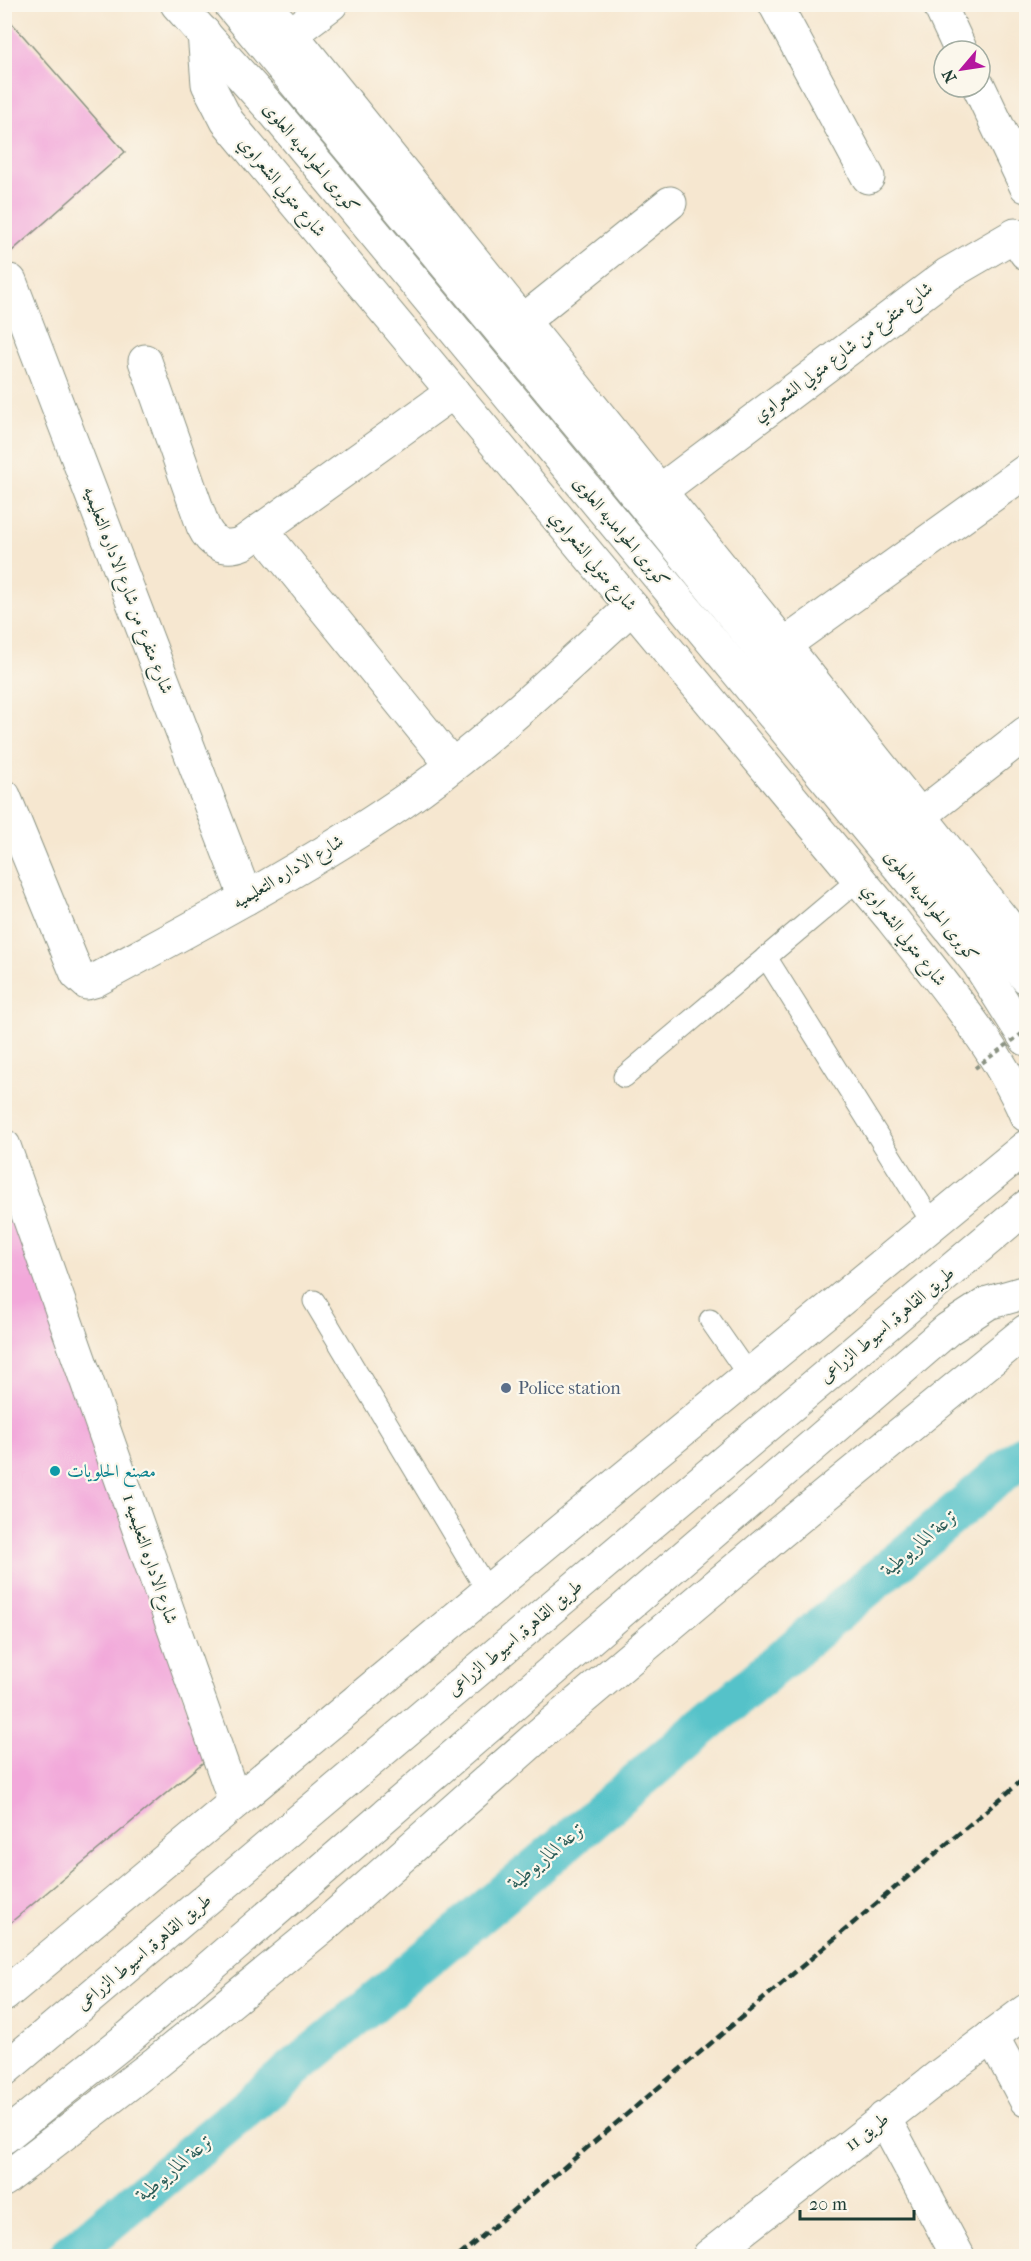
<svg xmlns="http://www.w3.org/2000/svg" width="1031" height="2261" viewBox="0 0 1031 2261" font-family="'IM FELL French Canon',Amiri,serif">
	<rect width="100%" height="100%" fill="#fbf7ec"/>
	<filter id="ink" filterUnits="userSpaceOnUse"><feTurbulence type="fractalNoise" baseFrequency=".0167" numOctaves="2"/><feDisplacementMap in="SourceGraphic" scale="12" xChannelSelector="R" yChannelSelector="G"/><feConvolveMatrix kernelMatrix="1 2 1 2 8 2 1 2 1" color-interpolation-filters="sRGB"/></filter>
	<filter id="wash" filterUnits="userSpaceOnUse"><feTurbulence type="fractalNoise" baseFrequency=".008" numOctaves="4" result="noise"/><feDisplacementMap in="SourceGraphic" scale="24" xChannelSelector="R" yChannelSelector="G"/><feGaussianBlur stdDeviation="1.35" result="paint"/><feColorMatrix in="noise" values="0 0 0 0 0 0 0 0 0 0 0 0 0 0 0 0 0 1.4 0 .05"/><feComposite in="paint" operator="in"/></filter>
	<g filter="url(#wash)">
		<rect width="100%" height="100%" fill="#f6e7d0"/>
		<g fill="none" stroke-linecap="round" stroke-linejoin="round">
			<polyline stroke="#54c2c9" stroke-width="40" points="68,2256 515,1885 1026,1453"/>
		</g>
		<g id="blocks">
			<g fill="#f2a8da">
				<polygon points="4,14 125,152 4,258"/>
				<polygon points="4,1182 206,1760 4,1928"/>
			</g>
		</g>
	</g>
	<g filter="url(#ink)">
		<use href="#blocks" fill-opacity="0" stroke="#8a9282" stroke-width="1.5"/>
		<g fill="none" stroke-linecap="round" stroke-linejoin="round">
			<g stroke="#8a9282" stroke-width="23">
				<g id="lane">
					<polyline points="766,957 933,1224"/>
					<polyline points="624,1077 859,879"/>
					<polyline points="314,1301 488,1592"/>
					<polyline points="710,1320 749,1376"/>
				</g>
			</g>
			<g stroke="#8a9282" stroke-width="35">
				<g id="street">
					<polyline points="258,4 269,11 291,34 784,645 1026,949"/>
					<polyline points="775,4 868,177"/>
					<polyline points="939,4 961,51"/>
					<path d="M 204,33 L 208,84 L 227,121 L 892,919 C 939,979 996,1045 1026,1115"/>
					<polyline points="291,34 331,4"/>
					<polyline points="979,87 1026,186"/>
					<polyline points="10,281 246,898"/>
					<polyline points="523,321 670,203"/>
					<path d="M 145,361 L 203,526 C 211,543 224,551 243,543 L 453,392"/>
					<polyline points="660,491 948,274 1015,235 1026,253"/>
					<polyline points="261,530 452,765"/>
					<polyline points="784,645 1026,471"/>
					<path d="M 4,796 L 77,974 L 87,983 L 94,981 C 197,925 303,870 400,804 C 484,747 557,675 632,607"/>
					<polyline points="921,815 1026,733"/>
					<polyline points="4,1146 235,1802"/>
					<polyline points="992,2036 1026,2100"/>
					<polyline points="884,2118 958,2256"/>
				</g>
			</g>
			<g stroke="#8a9282" stroke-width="35">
				<g id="secondary">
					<polyline points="177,4 276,114 952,931 978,963 1026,1039"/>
					<polyline points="230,4 612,465 1026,977"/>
					<polyline points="4,2180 157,2062 328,1922 539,1735 778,1534 1026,1331"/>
					<polyline points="709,2256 938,2077 1026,2011"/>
				</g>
			</g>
			<g stroke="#8a9282" stroke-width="35">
				<g id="highway">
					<polyline points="4,1995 606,1493 1026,1147"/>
					<polyline points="4,2070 1026,1207"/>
					<polyline points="4,2137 129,2037 948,1329 988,1303 1026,1292"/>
				</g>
			</g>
			<use href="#lane" stroke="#fff" stroke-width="21"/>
			<use href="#street" stroke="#fff" stroke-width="33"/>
			<use href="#secondary" stroke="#fff" stroke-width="33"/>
			<use href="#highway" stroke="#fff" stroke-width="33"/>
			<polyline stroke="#1f3d34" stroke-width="4.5" stroke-dasharray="9 4.5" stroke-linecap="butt" points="459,2256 1026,1777"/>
			<polyline stroke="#8a9282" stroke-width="4" stroke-dasharray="4.5 4.5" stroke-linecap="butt" points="975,1068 1023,1033"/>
		</g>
	</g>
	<circle fill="#5c6f8a" stroke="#fbf7ec" stroke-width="2" cx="506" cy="1388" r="6"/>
	<circle fill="#0f9aa8" stroke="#fbf7ec" stroke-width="2" cx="55" cy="1471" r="6"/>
	<g text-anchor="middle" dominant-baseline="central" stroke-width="4.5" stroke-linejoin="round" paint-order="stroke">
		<g font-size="18" fill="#1f3d34" stroke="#fbf7ec">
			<text transform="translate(311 158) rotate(50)">كوبرى الحوامديه العلوى</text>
			<text transform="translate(282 187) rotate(50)">شارع متولي الشعراوي</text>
			<text transform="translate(843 352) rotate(-37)">شارع متفرع من شارع متولي الشعراوي</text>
			<text transform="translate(621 532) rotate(50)">كوبرى الحوامديه العلوى</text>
			<text transform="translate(593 561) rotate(50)">شارع متولي الشعراوي</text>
			<text transform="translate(128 590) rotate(69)">شارع متفرع من شارع الاداره التعليميه</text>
			<text transform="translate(288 872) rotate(-31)">شارع الاداره التعليميه</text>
			<text transform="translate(931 906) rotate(51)">كوبرى الحوامديه العلوى</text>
			<text transform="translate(904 935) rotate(52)">شارع متولي الشعراوي</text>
			<text transform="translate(887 1325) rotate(-40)">طريق القاهرة, اسيوط الزراعى</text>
			<text transform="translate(150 1559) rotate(71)">شارع الاداره التعليميه 1</text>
			<text transform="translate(515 1638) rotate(-40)">طريق القاهرة, اسيوط الزراعى</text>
			<text transform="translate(144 1952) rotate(-40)">طريق القاهرة, اسيوط الزراعى</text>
			<text transform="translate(867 2132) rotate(-38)">طريق 11</text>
		</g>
		<g font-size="18" fill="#4e5e75" stroke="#fbf7ec" text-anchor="start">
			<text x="518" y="1388">Police station</text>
		</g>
		<g font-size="18" fill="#0d838f" stroke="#fbf7ec" text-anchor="start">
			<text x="67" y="1471">مصنع الحلويات</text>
		</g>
		<g font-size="20" font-style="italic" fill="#2c5e59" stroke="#fbf7ec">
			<text transform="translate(920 1542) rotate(-40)">ترعة الماريوطية</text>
			<text transform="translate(547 1855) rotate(-40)">ترعة الماريوطية</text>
			<text transform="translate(175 2167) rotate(-40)">ترعة الماريوطية</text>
		</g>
	</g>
	<rect width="1031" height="2261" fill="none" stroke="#fbf7ec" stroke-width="24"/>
	<g transform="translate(962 69) rotate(241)"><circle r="28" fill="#fbf7ec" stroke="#a3ada2" stroke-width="1.5"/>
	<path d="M0-4.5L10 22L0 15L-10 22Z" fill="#b5179e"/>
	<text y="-9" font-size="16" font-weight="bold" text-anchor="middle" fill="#1f3d34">N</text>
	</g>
	<path d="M800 2210v9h114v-9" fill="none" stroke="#1f3d34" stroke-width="3"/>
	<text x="809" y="2210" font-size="18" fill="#1f3d34" stroke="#fbf7ec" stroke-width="4.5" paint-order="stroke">20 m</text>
</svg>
